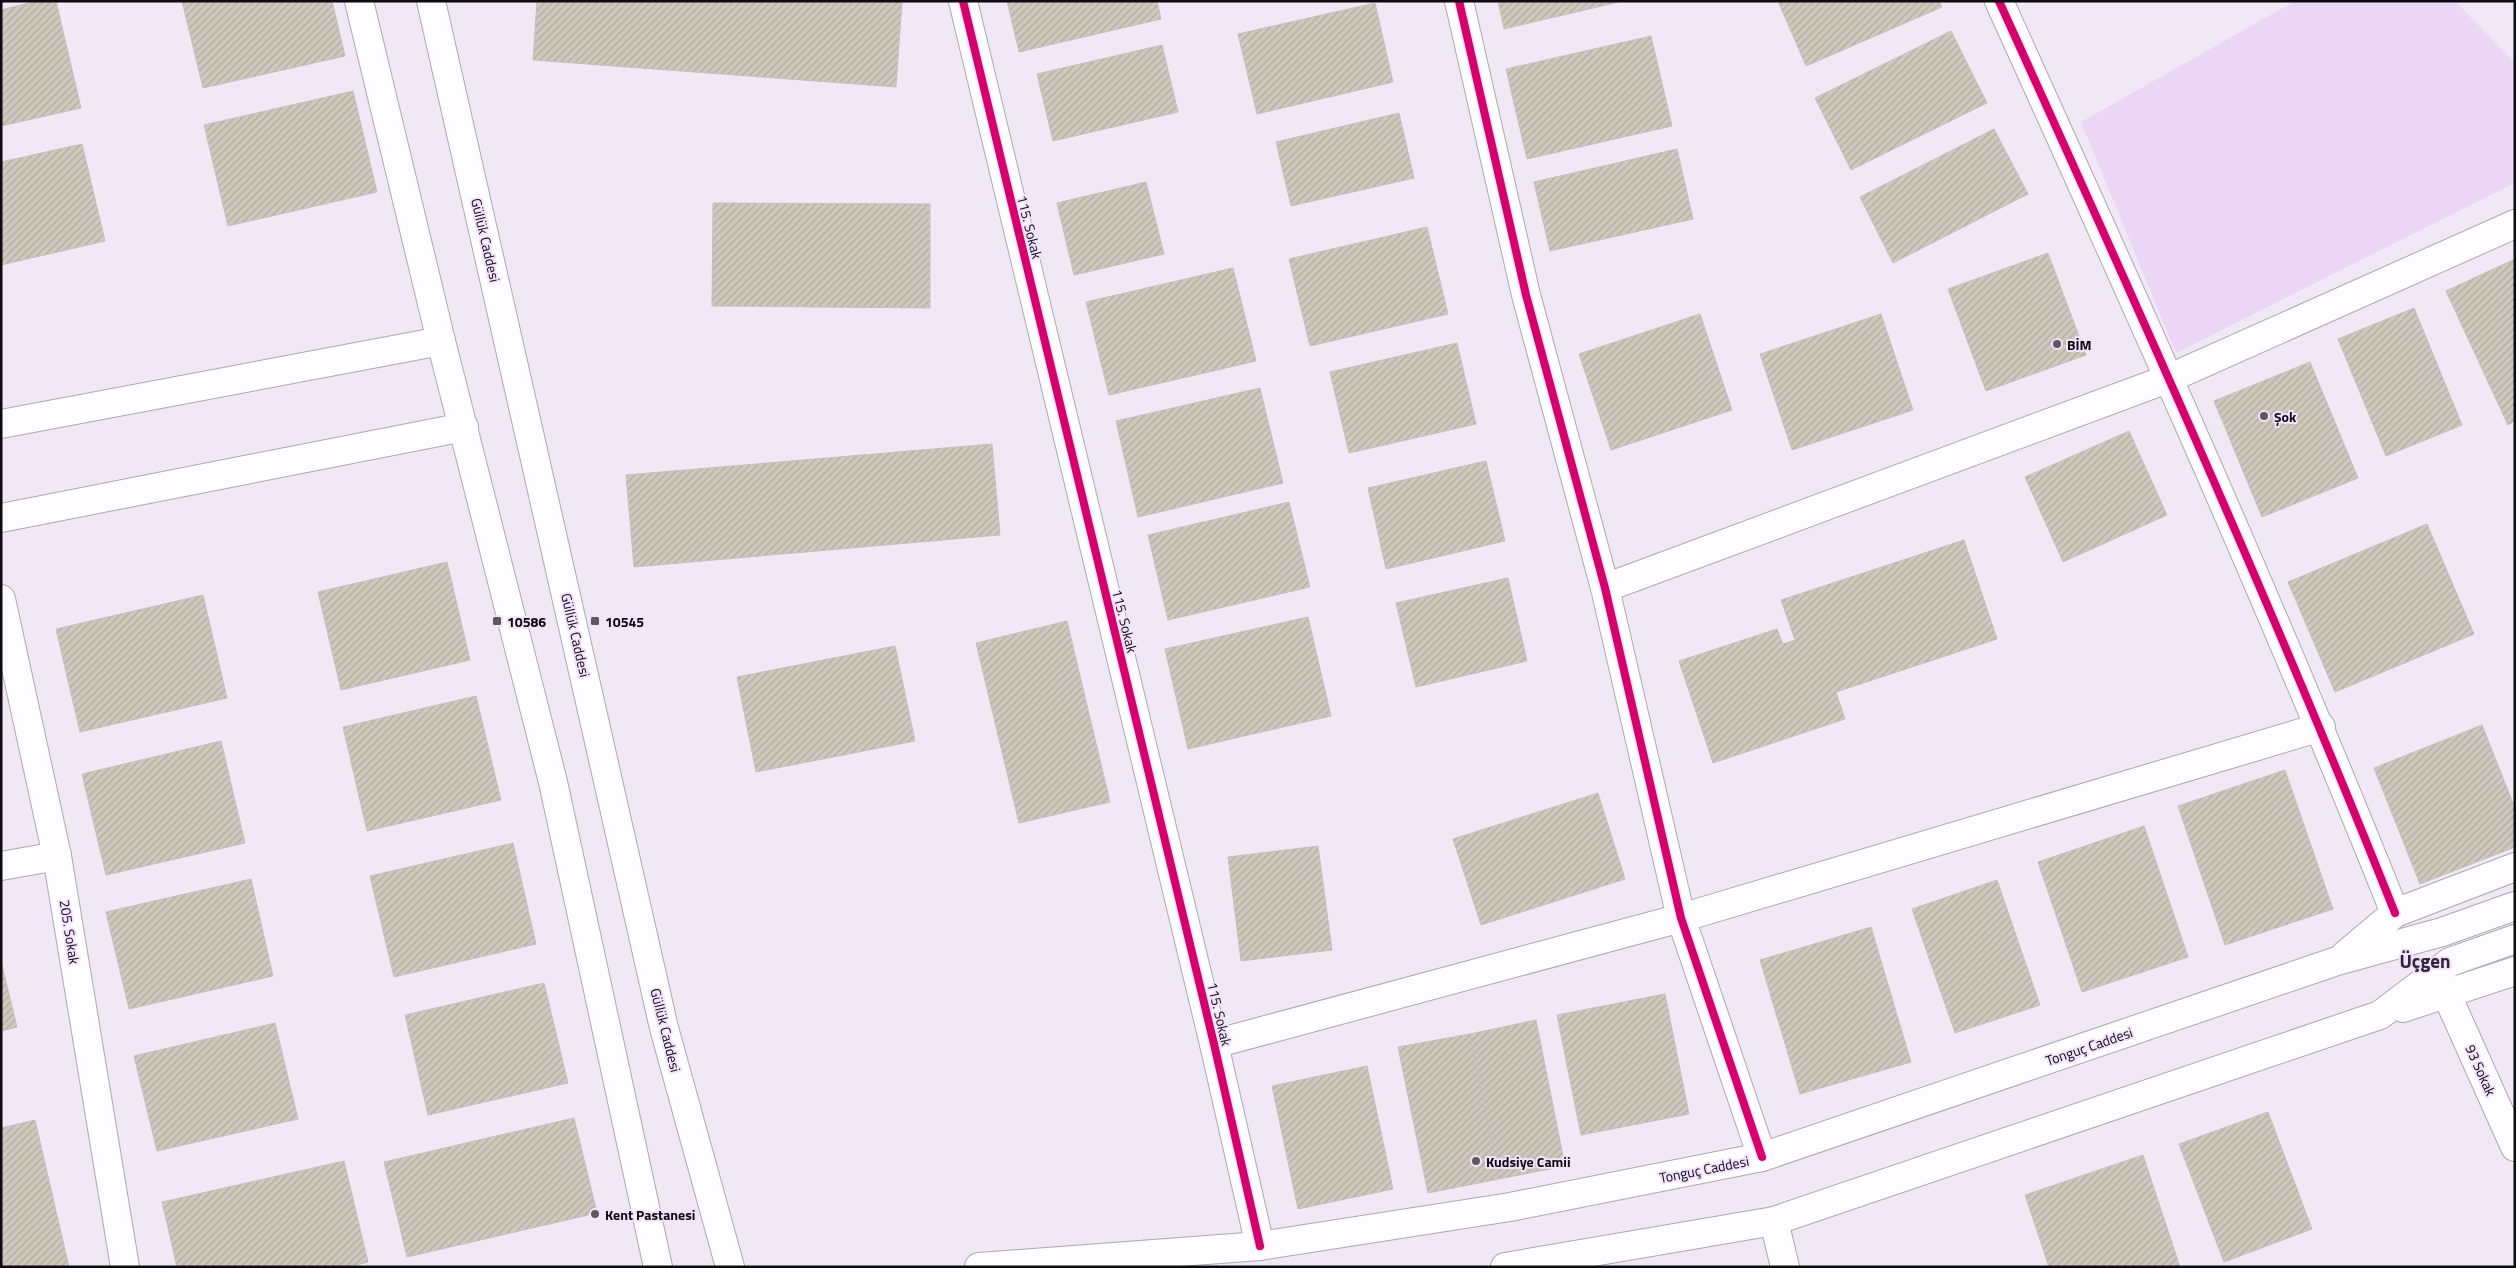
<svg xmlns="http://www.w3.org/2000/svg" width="2516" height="1268" viewBox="0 0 2516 1268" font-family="'Titillium Web',sans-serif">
	<defs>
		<pattern id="building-hatch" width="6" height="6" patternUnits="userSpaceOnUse" patternTransform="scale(1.25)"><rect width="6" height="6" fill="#cec8bd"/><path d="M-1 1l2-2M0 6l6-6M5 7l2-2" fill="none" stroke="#b0aaa1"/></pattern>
	</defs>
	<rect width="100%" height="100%" fill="#f1e8f5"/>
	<polygon fill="#ebd7f5" points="2295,1 2455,1 2515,63 2515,183 2176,353 2081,122"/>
	<g fill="url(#building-hatch)" stroke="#c5c0c0">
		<polygon points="37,1 56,1 81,108 1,126 1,10"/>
		<polygon points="182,1 332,1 345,56 203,88"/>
		<polygon points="537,1 902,2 896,87 533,60"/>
		<polygon points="1007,1 1157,1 1161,19 1019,52"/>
		<polygon points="1498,1 1623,1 1504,29"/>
		<polygon points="1778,1 1939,1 1942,7 1806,66"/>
		<polygon points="1375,3 1393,82 1257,114 1238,34"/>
		<polygon points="1951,31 1987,103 1851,170 1815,98"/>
		<polygon points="1651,36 1672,126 1527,159 1506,69"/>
		<polygon points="1162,45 1178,112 1053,141 1037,74"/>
		<polygon points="353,91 377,192 228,226 204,125"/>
		<polygon points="1399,113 1414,178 1291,206 1276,142"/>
		<polygon points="1994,129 2028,194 1893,263 1860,197"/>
		<polygon points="82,144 105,241 1,265 1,162"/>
		<polygon points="1677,149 1693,219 1550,251 1534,182"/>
		<polygon points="1146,182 1164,254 1074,275 1057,203"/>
		<polygon points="713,203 930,204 930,308 712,306"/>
		<polygon points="1427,227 1448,314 1310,346 1289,259"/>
		<polygon points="2048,253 2086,355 1986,391 1948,289"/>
		<polygon points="2515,259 2515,421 2508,425 2446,291"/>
		<polygon points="1233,268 1256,361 1109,395 1086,302"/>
		<polygon points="2414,308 2462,425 2386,456 2338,339"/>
		<polygon points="1700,314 1732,410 1611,450 1579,354"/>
		<polygon points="1881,314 1913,410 1792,450 1760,354"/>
		<polygon points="1457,343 1476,424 1349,453 1330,372"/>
		<polygon points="2310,362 2358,478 2262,517 2214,401"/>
		<polygon points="1260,388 1283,483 1138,517 1116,421"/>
		<polygon points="2129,431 2167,515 2063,562 2025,477"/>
		<polygon points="992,444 1000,535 634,567 626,475"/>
		<polygon points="1486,461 1505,541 1386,569 1368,488"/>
		<polygon points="1289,502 1310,587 1168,620 1148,535"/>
		<polygon points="2427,524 2474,634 2335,692 2288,582"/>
		<polygon points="1964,540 1997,639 1836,692 1845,719 1713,763 1679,661 1777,629 1783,644 1795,640 1781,600"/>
		<polygon points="447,562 470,660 341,690 318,592"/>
		<polygon points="1508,578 1527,661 1416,687 1396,603"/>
		<polygon points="203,595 227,698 80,732 56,629"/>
		<polygon points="1308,617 1331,716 1188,749 1165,649"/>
		<polygon points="1067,621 1110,802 1019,823 976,643"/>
		<polygon points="895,646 915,741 756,772 737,677"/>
		<polygon points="476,696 501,800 367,831 343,727"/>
		<polygon points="2482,725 2515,808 2515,847 2420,884 2374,768"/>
		<polygon points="221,741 245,843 106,875 82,774"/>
		<polygon points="2285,770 2333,909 2225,945 2178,806"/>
		<polygon points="1598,793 1625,879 1481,925 1453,839"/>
		<polygon points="2144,826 2188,957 2082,992 2038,862"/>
		<polygon points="513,843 536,944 394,977 370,876"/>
		<polygon points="1318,846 1332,950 1241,961 1228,857"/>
		<polygon points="251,879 273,976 129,1009 106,912"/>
		<polygon points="1997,880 2040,1005 1955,1033 1912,909"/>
		<polygon points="1871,927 1911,1062 1800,1094 1760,960"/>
		<polygon points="1,961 17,1027 1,1031"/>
		<polygon points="544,983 568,1083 428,1115 405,1015"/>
		<polygon points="1665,994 1689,1114 1581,1135 1557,1015"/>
		<polygon points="1536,1020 1565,1166 1499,1179 1470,1034"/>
		<polygon points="275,1023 298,1119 157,1151 134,1056"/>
		<polygon points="1470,1034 1499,1179 1428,1193 1398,1047"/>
		<polygon points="1367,1066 1393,1189 1298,1209 1272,1086"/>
		<polygon points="2268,1112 2312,1229 2224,1262 2179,1144"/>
		<polygon points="574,1118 597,1213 407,1257 384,1162"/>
		<polygon points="35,1120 69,1267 1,1267 1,1128"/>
		<polygon points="2143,1155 2180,1267 2049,1267 2025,1195"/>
		<polygon points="344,1161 368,1262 349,1267 177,1267 162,1202"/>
	</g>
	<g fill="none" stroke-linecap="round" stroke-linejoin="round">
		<g stroke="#aea8b2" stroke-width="30">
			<g id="minor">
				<polyline points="963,1 1214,1044 1260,1246"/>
				<polyline points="1459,1 1526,295 1605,588 1681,918 1762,1157"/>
				<path d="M 1999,1 C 2136,303 2272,605 2395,913"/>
				<polyline points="1,424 441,341"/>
				<polyline points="1,518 464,427"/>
				<polyline points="1605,588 2170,378 2515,224"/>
				<polyline points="1,599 57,856 125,1267"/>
				<polyline points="1,866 57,856"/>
				<polyline points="2446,993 2515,1147"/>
				<polyline points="1214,1044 1681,918 2321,727"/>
				<polyline points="1774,1221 1785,1267"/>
			</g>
		</g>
		<g stroke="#aea8b2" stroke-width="30">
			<g id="major">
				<polyline points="359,1 441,341 553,782 658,1267"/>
				<polyline points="431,1 664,1028 730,1267"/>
				<polyline points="2345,955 2395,913 2515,867"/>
				<polyline points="2403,1008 2515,971"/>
				<polyline points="979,1267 1260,1246 1510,1207 1762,1157 2337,961 2442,932 2515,906"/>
				<polyline points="1505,1267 1774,1221 2380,1015 2450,962 2515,939"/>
			</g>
		</g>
		<use href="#minor" stroke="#fdfcfe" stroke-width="28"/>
		<use href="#major" stroke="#fdfcfe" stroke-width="28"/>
		<g stroke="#f3e2fb" stroke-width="11">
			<g id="cycleway">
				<polyline points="963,1 1214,1044 1260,1246"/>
				<polyline points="1459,1 1526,295 1605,588 1681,918 1762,1157"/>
				<path d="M 1999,1 C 2136,303 2272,605 2395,913"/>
			</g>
		</g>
		<use href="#cycleway" stroke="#d6006c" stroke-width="8"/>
	</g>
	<g fill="#5e5861" stroke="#f3e2fb" stroke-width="2">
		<circle cx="2057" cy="344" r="5"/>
		<circle cx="2264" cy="416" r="5"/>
		<rect x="492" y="616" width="10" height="10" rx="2.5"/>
		<rect x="590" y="616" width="10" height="10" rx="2.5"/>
		<circle cx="1476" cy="1161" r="5"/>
		<circle cx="595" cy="1214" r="5"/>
	</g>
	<g text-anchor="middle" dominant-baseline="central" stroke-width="4" stroke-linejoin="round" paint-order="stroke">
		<g font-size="14" fill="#0f0a12" stroke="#f3e2fb">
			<text transform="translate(1030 227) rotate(76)">115. Sokak</text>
			<text transform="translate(486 240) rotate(77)">Güllük Caddesi</text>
			<text transform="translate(1125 621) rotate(76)">115. Sokak</text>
			<text transform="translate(576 635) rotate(77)">Güllük Caddesi</text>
			<text transform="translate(70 932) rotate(81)">205. Sokak</text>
			<text transform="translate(1220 1014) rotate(77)">115. Sokak</text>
			<text transform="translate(666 1030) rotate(76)">Güllük Caddesi</text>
			<text transform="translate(2089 1046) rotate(-19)">Tonguç Caddesi</text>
			<text transform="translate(2481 1070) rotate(66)">93 Sokak</text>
			<text transform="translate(1704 1169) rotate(-11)">Tonguç Caddesi</text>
		</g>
		<g font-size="14" font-weight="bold" fill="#0f0a12" stroke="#f3e2fb" text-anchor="start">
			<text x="2067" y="344">BİM</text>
			<text x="2274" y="416">Şok</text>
			<text x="507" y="621">10586</text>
			<text x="605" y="621">10545</text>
			<text x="1486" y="1161">Kudsiye Camii</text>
			<text x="605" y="1214">Kent Pastanesi</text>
		</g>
		<g font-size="19" font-weight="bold" fill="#312537" stroke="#f3e2fb">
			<text x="2425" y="960">Üçgen</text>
		</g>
	</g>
	<rect width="2516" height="1268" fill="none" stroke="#0f0a12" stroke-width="5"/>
</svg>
